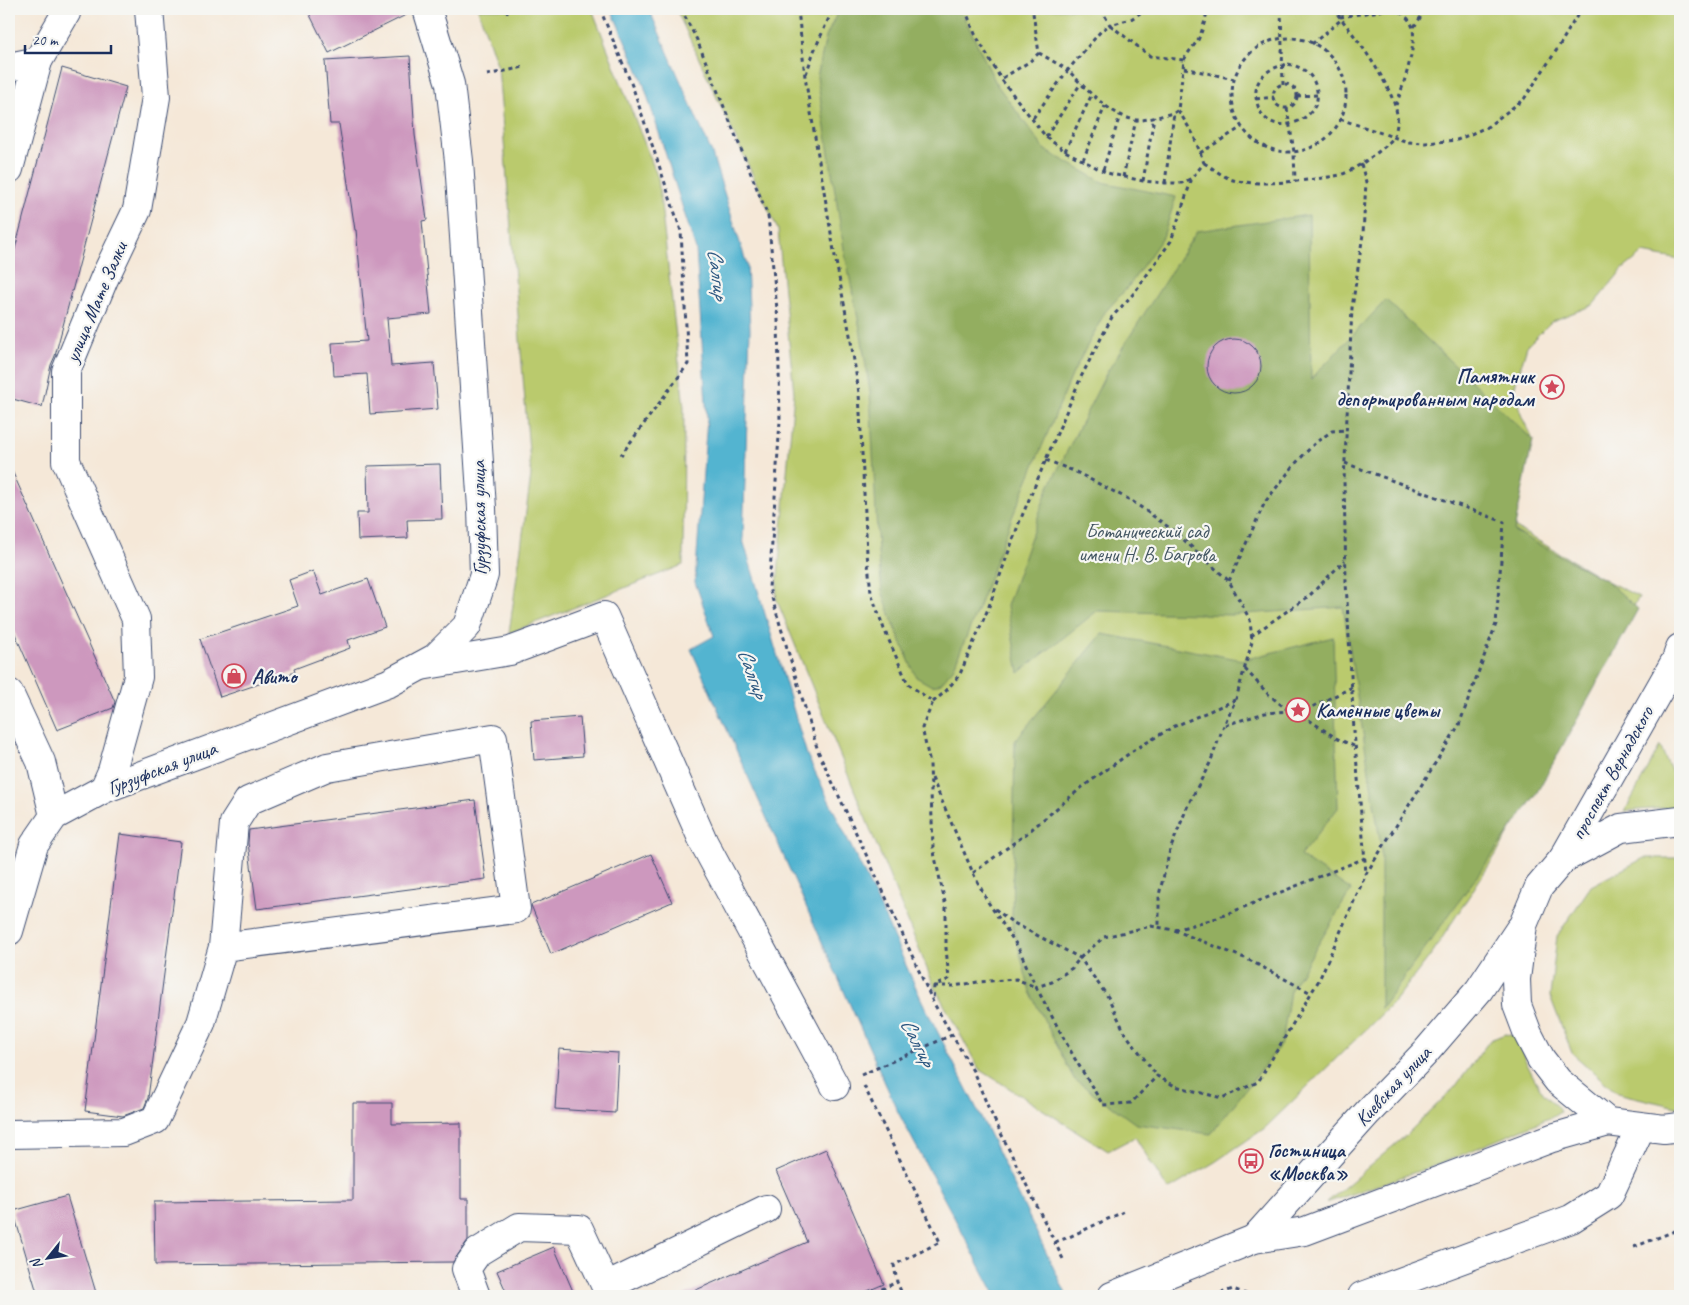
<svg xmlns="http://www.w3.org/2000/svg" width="1689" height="1305" viewBox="0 0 1689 1305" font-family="Caveat,sans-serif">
	<rect width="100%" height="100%" fill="#f6f6f2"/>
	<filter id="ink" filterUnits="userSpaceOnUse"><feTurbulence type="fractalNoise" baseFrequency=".02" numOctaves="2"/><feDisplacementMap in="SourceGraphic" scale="10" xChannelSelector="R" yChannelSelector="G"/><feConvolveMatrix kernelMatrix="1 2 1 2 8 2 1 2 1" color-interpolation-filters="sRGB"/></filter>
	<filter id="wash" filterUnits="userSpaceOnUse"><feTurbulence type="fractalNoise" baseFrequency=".0096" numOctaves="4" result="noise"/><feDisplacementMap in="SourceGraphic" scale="20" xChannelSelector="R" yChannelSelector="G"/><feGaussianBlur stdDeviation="1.12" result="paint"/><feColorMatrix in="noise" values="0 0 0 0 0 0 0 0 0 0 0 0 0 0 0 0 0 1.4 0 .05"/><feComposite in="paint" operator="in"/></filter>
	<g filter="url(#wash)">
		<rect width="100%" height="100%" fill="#f5e8d8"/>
		<g fill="#baca6d" stroke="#6a7c66">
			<polygon points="478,9 592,9 658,178 684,407 683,565 509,633 531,476 498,67"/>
			<polygon points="676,9 1680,9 1680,260 1643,253 1622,270 1593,305 1552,321 1527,346 1514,389 1522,417 1533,440 1511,525 1607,581 1639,597 1504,842 1433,952 1395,1001 1265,1128 1215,1162 1168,1190 1135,1137 1108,1151 979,1069 934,986 776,598 794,393 778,230"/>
			<polygon points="1660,746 1680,791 1680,807 1625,811"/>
			<polygon points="1644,858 1680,858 1680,1106 1676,1107 1617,1093 1572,1053 1550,996 1557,936 1591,886"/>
			<path d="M 1505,1034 L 1516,1036 C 1523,1056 1532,1077 1544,1094 C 1550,1100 1556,1104 1560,1112 L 1554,1116 L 1442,1163 L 1326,1203 L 1405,1136 L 1455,1087 L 1490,1040 Z"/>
		</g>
		<g fill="#93ae60" stroke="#576e5f">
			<polygon points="839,9 960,9 997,85 1045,150 1102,182 1176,197 1163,237 1128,287 1105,312 1073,373 1011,520 979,606 953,669 941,683 932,686 916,677 894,625 882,591 878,553 870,392 861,334 844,249 817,77 826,37"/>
			<polygon points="1309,215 1311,379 1386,300 1533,440 1514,531 1607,581 1638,609 1535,796 1381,1009 1381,847 1343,607 1232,615 1097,611 1019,673 1007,606 1047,491 1107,372 1197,231"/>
			<polygon points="1102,634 1243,660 1333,637 1338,808 1300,856 1351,890 1290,991 1282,1043 1211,1134 1136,1124 1074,1079 1030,992 1012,922 1015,741"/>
		</g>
		<polygon fill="#52b4d0" stroke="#367297" points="611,9 649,9 711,151 747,265 750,329 743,540 807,755 875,896 922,1001 984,1123 1067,1296 996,1296 898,1112 691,649 714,636 695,582 707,418 696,250 642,79"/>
		<g id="blocks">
			<g fill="#cd98be">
				<polygon points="307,9 412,9 412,12 329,53"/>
				<polygon points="410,56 415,135 427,220 422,221 431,314 387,318 391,366 434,363 438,409 370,414 367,374 334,376 332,343 367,341 356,230 355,230 339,124 330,124 325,61"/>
				<polygon points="62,68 126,87 55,356 51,365 42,407 9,398 9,272"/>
				<circle cx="1234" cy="366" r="27"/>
				<polygon points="9,464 115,702 113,708 57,730 9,620"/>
				<polygon points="440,464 442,519 407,520 408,538 358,540 357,513 368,513 367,466"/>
				<polygon points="313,571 322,595 368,579 385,627 348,640 350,648 294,669 295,672 220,697 200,639 298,606 289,580"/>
				<polygon points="580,717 583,756 534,760 531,721"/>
				<polygon points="475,800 486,879 257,909 248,843 249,830"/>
				<polygon points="120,834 181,842 148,1098 144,1108 123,1116 85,1111"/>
				<polygon points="651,854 672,902 551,954 531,905"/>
				<polygon points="559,1049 618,1053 615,1113 555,1109"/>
				<polygon points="353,1103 392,1103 392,1124 461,1123 461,1199 468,1199 468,1240 453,1262 155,1265 154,1202 353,1200"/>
				<polygon points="826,1149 884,1284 856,1296 682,1296 807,1242 776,1171"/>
				<polygon points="67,1196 97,1296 38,1296 13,1211"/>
				<polygon points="554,1247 575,1296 508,1296 497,1271"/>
			</g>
		</g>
	</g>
	<g filter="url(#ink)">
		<use href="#blocks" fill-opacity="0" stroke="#3c4b70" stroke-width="1"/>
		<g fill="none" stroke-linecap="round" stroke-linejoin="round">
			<g stroke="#3c4b70" stroke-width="30">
				<g id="minor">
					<polyline points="9,67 38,61 66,13 67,9"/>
					<polyline points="9,169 38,61"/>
					<polyline points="421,666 510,651 604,616 704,843 835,1086"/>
					<polyline points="9,693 41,762 54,816"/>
					<polyline points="104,789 112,771 138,677 136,619 66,461 66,371 104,279 137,210 156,97 149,9"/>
					<polyline points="9,1134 124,1132 155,1120 201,1023 223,947 234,823 248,801 327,767 493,738 516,909 223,947"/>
					<polyline points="476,1296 466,1269 478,1252 519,1227 579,1229 606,1287 766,1209"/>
					<polyline points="1362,1296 1571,1219 1609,1195 1641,1127"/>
				</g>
			</g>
			<g stroke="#3c4b70" stroke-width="30">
				<g id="major">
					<polyline points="1680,821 1621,828 1563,859 1539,887 1523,925 1516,979 1517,1005 1528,1034 1541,1059 1558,1081 1608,1122 1664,1129 1680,1127"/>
					<polyline points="1563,859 1676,660 1680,648"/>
					<polyline points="9,931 34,845 54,816 104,789 389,683 435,658 467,626 484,575 482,508 459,161 450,84 427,9"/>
					<polyline points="1254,1239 1368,1112 1424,1054 1479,990 1519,930"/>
					<polyline points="1112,1296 1254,1239 1305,1231 1552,1138 1608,1122"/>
				</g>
			</g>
			<g stroke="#3c4b70" stroke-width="3" stroke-dasharray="4 4" stroke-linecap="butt">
				<polyline points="507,9 507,16"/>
				<polyline points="600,9 633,88 681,231 688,364 621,455"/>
				<polyline points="681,9 697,40 768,216 778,320 780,421 769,588 818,751 883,891 933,1002 973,1071 989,1109 1063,1259"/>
				<polyline points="798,9 805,77 834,251 850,335 859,393 867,553 871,593 884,629 908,684 933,702 922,728 930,764 933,848 946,907 946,948 949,979 934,986 933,1001"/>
				<polyline points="965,9 975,34 1001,79"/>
				<polyline points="1101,9 1110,25 1131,19 1146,9"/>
				<polyline points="1281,9 1283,85"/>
				<polyline points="1340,17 1380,11 1385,9"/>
				<polyline points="1414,27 1426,9"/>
				<circle cx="1289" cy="95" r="57"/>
				<polyline points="1312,44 1342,19"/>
				<polyline points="1039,53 1029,62 1001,79 1046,137 1065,151 1107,173 1143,181 1165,183 1182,183 1192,178 1204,163 1193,134 1178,110"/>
				<path d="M 1184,60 C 1188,52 1193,47 1198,40 C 1203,30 1205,19 1208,9"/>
				<path d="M 1288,64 C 1302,67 1312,73 1316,87 C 1327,120 1269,142 1258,106 C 1250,82 1265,68 1288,64 Z"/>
				<polyline points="1184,68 1234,79"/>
				<polyline points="806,74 814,51 833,9"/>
				<polyline points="487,75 524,67"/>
				<circle cx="1285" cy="96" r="12"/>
				<polyline points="1297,96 1318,95"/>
				<polyline points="1256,99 1274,97"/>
				<path d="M 1396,105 C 1403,87 1416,47 1413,29 C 1412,21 1403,13 1396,9"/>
				<polyline points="1287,108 1294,152 1295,181"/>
				<path d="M 1033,118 L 1068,70 C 1085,88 1110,116 1136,120 C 1147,121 1162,115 1174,113 L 1178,110 L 1184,60 L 1150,56 L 1110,25 L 1101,31 L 1068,70 L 1039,53 L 1033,13 L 1034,9"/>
				<polyline points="1340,119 1408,142 1426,143 1457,140 1487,127 1524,99 1558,48 1581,9"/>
				<polyline points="1046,137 1081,83"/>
				<polyline points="1065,151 1092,94"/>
				<polyline points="1200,153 1242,127"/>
				<polyline points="1083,160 1105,106"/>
				<path d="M 1204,163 C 1213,168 1223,177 1233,180 C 1257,187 1315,180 1340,175 C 1353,171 1385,149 1393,138 C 1395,134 1397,127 1397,123 C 1402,96 1351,30 1333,9"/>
				<polyline points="1361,164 1366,182 1363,234 1352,308 1344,481 1346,582 1354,731 1366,873"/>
				<polyline points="1103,170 1120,115"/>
				<polyline points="1123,177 1136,120"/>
				<polyline points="1143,181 1154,117"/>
				<polyline points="1165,183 1174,113"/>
				<polyline points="1046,460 1076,472 1132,501 1174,531 1229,581 1250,620 1252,642 1236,699 1224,725 1210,763 1188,805 1170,850 1159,895 1159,927"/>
				<polyline points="1229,581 1265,502 1295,464 1315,443 1332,431 1347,430"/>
				<polyline points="1251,636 1309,596 1345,560"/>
				<polyline points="1245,669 1268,694 1289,711"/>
				<polyline points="933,702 946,691 960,674 988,609 1019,523 1081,377 1112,317 1134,293 1171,241 1192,178"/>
				<path d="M 1299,715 C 1315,704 1334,697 1352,687"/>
				<polyline points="1225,725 1265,713 1290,711 1309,720 1336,738 1356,747"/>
				<polyline points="932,778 973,873 988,902 1018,947 1036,987 1052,982 1072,968 1080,958 1104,937 1151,926 1174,930 1247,959 1311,993"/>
				<polyline points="973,873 1026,834 1081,788 1134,750 1173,727 1235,700"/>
				<polyline points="995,909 1012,922 1080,958 1108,997 1125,1033 1157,1076"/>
				<polyline points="1175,930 1217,918 1365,858"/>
				<polyline points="934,986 954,986 978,982 1016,979 1036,987 1075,1059 1103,1105 1131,1103 1157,1076 1175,1086 1222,1098 1258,1082 1319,980 1366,874 1459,725 1496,624 1504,522 1345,463"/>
				<polyline points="861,1075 952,1035"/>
				<polyline points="864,1086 940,1242 894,1265 897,1282 903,1296"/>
				<polyline points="1055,1242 1069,1237 1123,1212"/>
				<polyline points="1634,1247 1680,1229"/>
				<polyline points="867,1296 897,1282"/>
				<polyline points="1213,1296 1233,1289 1251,1296"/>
			</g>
			<use href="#minor" stroke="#fff" stroke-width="28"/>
			<use href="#major" stroke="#fff" stroke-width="28"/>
		</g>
	</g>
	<defs>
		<g id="sight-ring" transform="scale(1.25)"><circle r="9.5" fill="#f6f6f2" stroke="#d1495b" stroke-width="1.5"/><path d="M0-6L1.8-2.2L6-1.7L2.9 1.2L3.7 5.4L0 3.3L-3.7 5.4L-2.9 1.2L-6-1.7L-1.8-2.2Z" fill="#d1495b"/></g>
		<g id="shop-ring" transform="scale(1.25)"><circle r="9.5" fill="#f6f6f2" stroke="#d1495b" stroke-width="1.5"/><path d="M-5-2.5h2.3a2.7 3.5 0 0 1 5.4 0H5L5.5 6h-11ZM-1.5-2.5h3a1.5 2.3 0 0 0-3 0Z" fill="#d1495b"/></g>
		<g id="bus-ring" transform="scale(1.25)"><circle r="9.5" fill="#f6f6f2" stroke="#d1495b" stroke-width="1.5"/><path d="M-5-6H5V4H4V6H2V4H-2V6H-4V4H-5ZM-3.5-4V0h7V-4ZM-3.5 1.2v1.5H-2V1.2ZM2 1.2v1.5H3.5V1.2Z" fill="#d1495b"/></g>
	</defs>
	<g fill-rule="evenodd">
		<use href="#sight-ring" x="1552" y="387"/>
		<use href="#shop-ring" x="234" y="676"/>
		<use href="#sight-ring" x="1298" y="710"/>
		<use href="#bus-ring" x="1251" y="1161"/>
	</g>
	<g text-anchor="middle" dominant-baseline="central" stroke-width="4.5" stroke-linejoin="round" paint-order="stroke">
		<g font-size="20" fill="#1b2f5e" stroke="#f6f6f2">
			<text transform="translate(96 302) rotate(-67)">улица Мате Залки</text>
			<text transform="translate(479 518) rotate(-91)">Гурзуфская улица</text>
			<text transform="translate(162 768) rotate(-21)">Гурзуфская улица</text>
			<text transform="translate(1612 773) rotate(-61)">проспект Вернадского</text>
			<text transform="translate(1393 1086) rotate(-47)">Киевская улица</text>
		</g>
		<g font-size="20" font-weight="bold" fill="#1b2f5e" stroke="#f6f6f2" text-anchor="start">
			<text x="1534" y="376" text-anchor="end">Памятник<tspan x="1534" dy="23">депортированным народам</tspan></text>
			<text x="252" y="676">Авито</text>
			<text x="1316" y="710">Каменные цветы</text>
			<text x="1268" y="1150">Гостиница<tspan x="1268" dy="23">«Москва»</tspan></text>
		</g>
		<g font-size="20" fill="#435662" stroke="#f6f6f2">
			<text x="1147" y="531">Ботанический сад<tspan x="1147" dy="23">имени Н. В. Багрова</tspan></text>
		</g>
		<g font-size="21" font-style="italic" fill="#2c5780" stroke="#f6f6f2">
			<text transform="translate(718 274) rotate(83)">Салгир</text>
			<text transform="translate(753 673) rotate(70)">Салгир</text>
			<text transform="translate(918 1042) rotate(63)">Салгир</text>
		</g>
	</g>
	<rect width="1689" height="1305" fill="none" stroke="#f6f6f2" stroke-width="30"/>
	<g transform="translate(48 1258) rotate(240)" stroke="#f6f6f2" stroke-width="4" paint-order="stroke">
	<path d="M0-4L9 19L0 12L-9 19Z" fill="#1b2f5e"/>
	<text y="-8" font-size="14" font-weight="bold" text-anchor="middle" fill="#1b2f5e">N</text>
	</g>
	<path d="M25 45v8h86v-8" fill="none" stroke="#1b2f5e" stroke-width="2.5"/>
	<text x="32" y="45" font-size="15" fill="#1b2f5e" stroke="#f6f6f2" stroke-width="4" paint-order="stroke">20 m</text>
</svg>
